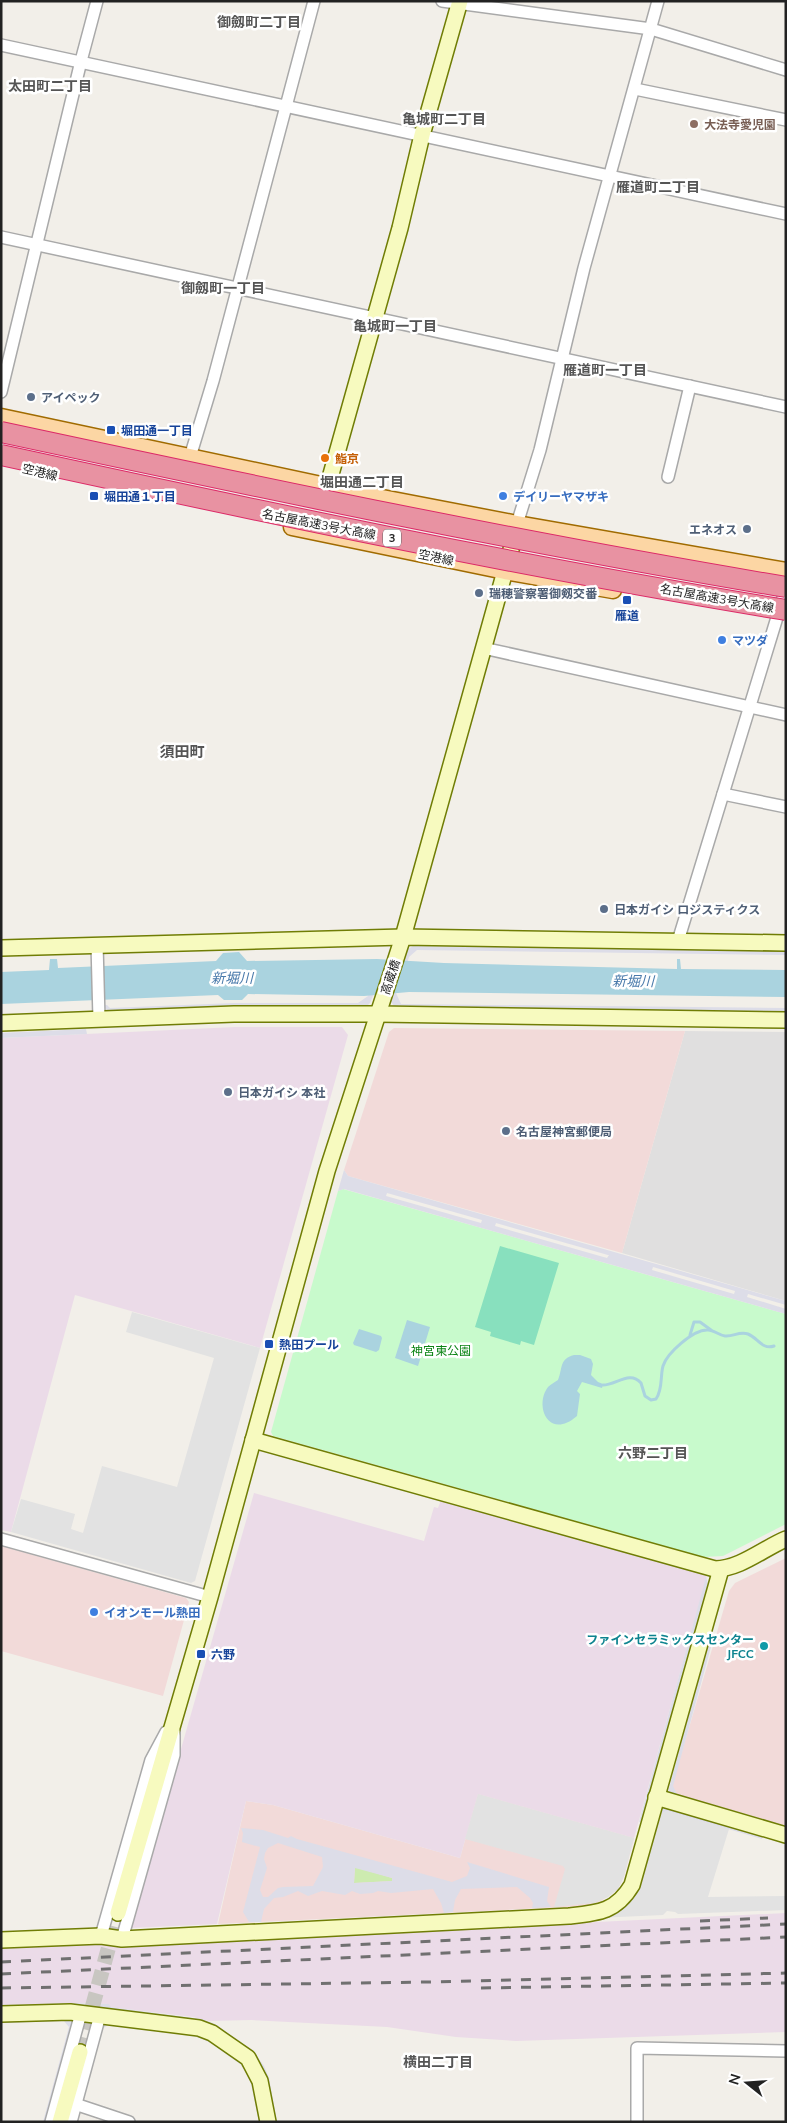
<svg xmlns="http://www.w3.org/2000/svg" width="787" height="2123" viewBox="0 0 787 2123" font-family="Mulish,'Noto Sans JP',sans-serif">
	<rect width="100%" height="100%" fill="#f2efe9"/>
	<polygon fill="#e0dfdf" points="685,1031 786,1032 786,1301 622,1253"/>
	<g fill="#f2dad9">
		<polygon points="394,1028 685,1031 622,1253 348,1176 344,1170 389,1032"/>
		<polygon points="1,1546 186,1598 189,1602 163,1696 1,1651"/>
		<polygon points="786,1558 786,1826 677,1794 672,1786 729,1591 735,1583"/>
		<polygon points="478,1794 634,1838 624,1876 618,1889 601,1901 585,1906 218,1924 246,1801 273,1805 460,1858"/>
	</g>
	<g fill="#ebdbe8">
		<polygon points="235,1027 342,1027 348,1035 260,1348 75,1295 11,1532 1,1530 1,1038"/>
		<polygon points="254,1493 424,1541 434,1507 438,1508 441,1500 707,1575 634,1838 478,1794 460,1858 273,1805 246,1801 217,1924 130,1928"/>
		<polygon points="786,1913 786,2032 516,2041 456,2037 387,2027 251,2020 209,2021 193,2017 110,2007 109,2004 73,2003 1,2005 1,1948 94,1943 132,1944"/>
	</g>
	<polygon fill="#cdebb0" points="355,1867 392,1878 392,1881 354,1883"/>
	<polygon fill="#c8facc" points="343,1189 786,1314 786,1524 723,1556 704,1557 273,1436 271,1432 338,1191"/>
	<polygon fill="#88e0be" points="500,1246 559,1263 534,1345 521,1341 520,1345 490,1336 491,1332 475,1327"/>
	<g fill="#e2e2e2">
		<polygon points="132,1312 260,1348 195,1581 191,1583 11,1532 21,1499 75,1514 71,1529 83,1533 102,1466 177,1487 214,1358 126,1332"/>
		<polygon points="478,1794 634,1838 624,1876 618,1889 608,1897 594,1903 554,1907 565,1869 563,1866 465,1839"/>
		<polygon points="667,1811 729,1829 708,1897 786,1896 786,1910 678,1914 675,1912 667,1911 663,1915 597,1918 623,1906 633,1897 658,1815"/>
	</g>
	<g fill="#dddde8" fill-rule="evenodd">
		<polygon points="413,946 786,950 786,955 417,950 409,957 407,963 403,962 408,949"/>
		<polygon points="369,992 374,993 370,1003 366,1007 110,1013 104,1007 104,1005 107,1005 110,1008 234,1003 358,1003 368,996"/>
		<polygon points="391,993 396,993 401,1004 786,1008 786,1012 401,1008 394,1006 391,1002"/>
		<polygon points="86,1029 87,1034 1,1038 1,1033"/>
		<path d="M 344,1170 L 348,1176 L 786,1301 L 786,1305 L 748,1294 L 747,1297 L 786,1309 L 786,1314 L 344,1189 L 338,1191 ZM 387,1193 L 482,1220 L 481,1223 L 386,1196 ZM 496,1223 L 608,1255 L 609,1255 L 607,1258 L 495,1226 ZM 653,1267 L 735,1291 L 734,1294 L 652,1270 Z"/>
		<polygon points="706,1577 708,1584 644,1821 639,1822"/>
		<polygon points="709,1646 711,1647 673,1786 677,1794 770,1822 769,1824 669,1795 668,1792 707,1648"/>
		<polygon points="663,1806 762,1835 762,1839 667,1811 658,1815"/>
		<path d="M 241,1828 L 263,1830 L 288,1838 L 291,1836 L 297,1839 L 452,1882 L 467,1876 L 470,1868 L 467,1862 L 549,1887 L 547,1901 L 551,1907 L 532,1908 L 533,1903 L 530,1898 L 517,1887 L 461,1889 L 455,1900 L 453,1912 L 444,1913 L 441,1903 L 433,1889 L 391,1893 L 378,1891 L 373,1893 L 360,1894 L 352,1891 L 345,1895 L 322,1891 L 308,1896 L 298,1891 L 283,1897 L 274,1898 L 264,1909 L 261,1922 L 249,1922 L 243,1912 L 260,1847 L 242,1842 L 243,1833 ZM 278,1843 L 322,1857 L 323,1867 L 313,1886 L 283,1887 L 278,1888 L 268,1897 L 263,1897 L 260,1890 L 267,1868 L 264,1859 L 265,1853 L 268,1848 ZM 355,1868 L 392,1878 L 392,1881 L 354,1883 Z"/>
		<polygon points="73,2003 109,2004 111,2007 202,2019 215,2024 253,2051 264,2066 269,2078 277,2122 274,2122 265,2078 215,2028 1,2008 1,2005"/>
		<polygon points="71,2018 74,2021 48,2122 43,2122 69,2027 64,2021 1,2023 1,2020"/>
		<polygon points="105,2022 202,2035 240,2059 251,2073 262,2122 259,2122 250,2079 244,2069 240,2064 211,2043 193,2035 108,2025 102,2029 83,2102 80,2099 97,2029"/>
	</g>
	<g fill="#aad3df">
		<polygon points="239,952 247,961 377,959 444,963 677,969 677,959 680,959 681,969 786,970 786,997 409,992 364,996 248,994 242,1000 224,1000 218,995 1,1004 1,972 49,970 50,959 57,959 58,968 216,961 223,953"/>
		<polygon points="407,1320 430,1327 418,1366 395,1358"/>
		<polygon points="359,1329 381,1336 382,1338 379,1350 376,1352 354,1345 353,1343"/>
		<path d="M 574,1355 L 580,1355 L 591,1359 L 593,1364 L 591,1375 L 598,1382 L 603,1384 L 602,1388 L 582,1382 L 577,1391 L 580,1394 L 577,1416 C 548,1441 534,1405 548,1387 C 551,1384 555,1382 558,1380 C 563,1368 559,1359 574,1355 Z"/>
	</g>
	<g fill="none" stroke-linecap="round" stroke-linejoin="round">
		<g stroke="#aad3df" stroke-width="3">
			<polyline points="690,1335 694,1322 700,1322 711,1330"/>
			<path d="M 603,1385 C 616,1385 630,1370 641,1383 L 645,1396 L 651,1400 L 656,1399 C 663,1389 660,1377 663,1366 C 667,1353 693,1330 707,1330 C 713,1329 718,1335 725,1336 C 733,1337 739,1331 748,1334 C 758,1338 762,1350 774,1346"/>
		</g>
		<polyline stroke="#c8c6c1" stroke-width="15" stroke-dasharray="15 8" stroke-linecap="butt" points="80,2052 118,1913"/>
		<g stroke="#a9a9a9" stroke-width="14">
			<g id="street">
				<polyline points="442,1 651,29 786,70"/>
				<polyline points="1,45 786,214"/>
				<polyline points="635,89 786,120"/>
				<polyline points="1,237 786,407"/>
				<polyline points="1,392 81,61 97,1"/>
				<polyline points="190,457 213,381 314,1"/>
				<polyline points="668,477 690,386"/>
				<polyline points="517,524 540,450 584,268 658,1"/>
				<polyline points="483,648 786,715"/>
				<polyline points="723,794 786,807"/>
				<polyline points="678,941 786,588"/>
				<polyline points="97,944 99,1019"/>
				<polyline points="1,1539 210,1597"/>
				<polyline points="101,1936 151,1760 166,1732"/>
				<polyline points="122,1939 174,1755 174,1731"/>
				<polyline points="75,2104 129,2122"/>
				<polyline points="51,2122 81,2013"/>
				<polyline points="71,2122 100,2015"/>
				<polyline points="637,2122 637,2048 786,2051"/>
			</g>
		</g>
		<g stroke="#707d05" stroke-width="18">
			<g id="secondary">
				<polyline points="328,485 400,228 422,135 460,1"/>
				<polyline points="1,948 403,937 786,943"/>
				<polyline points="1,1023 234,1014 378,1014 786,1020"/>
				<path d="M 253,1440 L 715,1569 C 740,1569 764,1548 786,1539"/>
				<polyline points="656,1797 786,1835"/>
				<polyline points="118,1913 210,1597 327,1171 403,937 517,528"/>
				<path d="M 1,1940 L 101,1936 L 122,1939 L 569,1916 C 598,1913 616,1912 632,1885 L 721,1569"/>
				<polyline points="1,2014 70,2012 199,2028 212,2033 248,2058 260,2081 268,2122"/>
				<polyline points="60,2122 80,2052"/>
			</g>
		</g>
		<g stroke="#a06b00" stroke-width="19">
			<g id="primary">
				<polyline points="1,417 382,498 517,524 786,571"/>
				<polyline points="292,527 505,571 613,590"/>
			</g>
		</g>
		<use href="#street" stroke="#fff" stroke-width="11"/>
		<use href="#secondary" stroke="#f7fabf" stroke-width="15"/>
		<use href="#primary" stroke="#fcd6a4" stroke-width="16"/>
		<g stroke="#707070" stroke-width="3" stroke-dasharray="10 10" stroke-linecap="butt">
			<polyline points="700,1921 768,1918"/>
			<polyline points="1,1962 786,1924"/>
			<polyline points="1,1974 786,1937"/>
			<polyline points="1,1988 429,1982 786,1973"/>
			<polyline points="481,1988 786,1983"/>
		</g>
		<g stroke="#dc2a67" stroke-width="22" stroke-linecap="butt">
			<g id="highway-bridge">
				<path d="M 1,432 C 262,488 522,543 786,587"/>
				<path d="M 1,455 C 262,512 523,567 786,610"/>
			</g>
		</g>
		<use href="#highway-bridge" stroke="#e892a2" stroke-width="20"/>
	</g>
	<circle fill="#8d6e63" stroke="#fff" stroke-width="2" cx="694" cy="124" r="5"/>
	<g fill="#5c6f8a" stroke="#fff" stroke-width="2">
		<circle cx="31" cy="397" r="5"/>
		<circle cx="747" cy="529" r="5"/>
		<circle cx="479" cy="593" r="5"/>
		<circle cx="604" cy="909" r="5"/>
		<circle cx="228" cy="1092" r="5"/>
		<circle cx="506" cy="1131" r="5"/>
	</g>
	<g fill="#1a4fb4" stroke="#fff" stroke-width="2">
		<rect x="106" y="425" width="10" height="10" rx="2.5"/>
		<rect x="89" y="491" width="10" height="10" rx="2.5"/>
		<rect x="622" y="595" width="10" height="10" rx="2.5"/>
		<rect x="264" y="1339" width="10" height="10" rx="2.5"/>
		<rect x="196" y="1649" width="10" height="10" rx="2.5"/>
	</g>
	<circle fill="#e8710a" stroke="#fff" stroke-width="2" cx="325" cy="458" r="5"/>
	<g fill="#3f7fe0" stroke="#fff" stroke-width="2">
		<circle cx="503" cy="496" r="5"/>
		<circle cx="722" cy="640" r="5"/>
		<circle cx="94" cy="1612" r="5"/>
	</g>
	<circle fill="#0f9aa8" stroke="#fff" stroke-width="2" cx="764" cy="1646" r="5"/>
	<g text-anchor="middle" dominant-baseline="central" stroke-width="5" stroke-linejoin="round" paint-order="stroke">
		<rect fill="#fff" stroke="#646464" stroke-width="1" x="383" y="529.5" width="18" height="17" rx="4"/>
		<g font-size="11" font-weight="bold" fill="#222">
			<text x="392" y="538">3</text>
		</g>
		<g font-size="12" font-weight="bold" fill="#785e54" stroke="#fff" text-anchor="start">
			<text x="704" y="124">大法寺愛児園</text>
		</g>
		<g font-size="12" font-weight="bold" fill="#4e5e75" stroke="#fff" text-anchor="start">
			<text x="41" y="397">アイペック</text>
			<text x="737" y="529" text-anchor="end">エネオス</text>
			<text x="489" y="593">瑞穂警察署御剱交番</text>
			<text x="614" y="909">日本ガイシ ロジスティクス</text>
			<text x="238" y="1092">日本ガイシ 本社</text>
			<text x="516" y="1131">名古屋神宮郵便局</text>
		</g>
		<g font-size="12" font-weight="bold" fill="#164399" stroke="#fff" text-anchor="start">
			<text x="121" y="430">堀田通一丁目</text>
			<text x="104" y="496">堀田通１丁目</text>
			<text x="627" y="615" text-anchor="middle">雁道</text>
			<text x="279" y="1344">熱田プール</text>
			<text x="211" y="1654">六野</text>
		</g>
		<g font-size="12" font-weight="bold" fill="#c56008" stroke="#fff" text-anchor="start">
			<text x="335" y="458">鮨京</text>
		</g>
		<g font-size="12" fill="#222" stroke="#fff">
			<text transform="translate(40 472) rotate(13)">空港線</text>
			<text transform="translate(319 524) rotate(11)">名古屋高速3号大高線</text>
			<text transform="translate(436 557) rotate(12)">空港線</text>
			<text transform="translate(717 598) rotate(10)">名古屋高速3号大高線</text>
			<text transform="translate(390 977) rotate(-72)">高蔵橋</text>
		</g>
		<g font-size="12" font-weight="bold" fill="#366cbe" stroke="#fff" text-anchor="start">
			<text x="513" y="496">デイリーヤマザキ</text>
			<text x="732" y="640">マツダ</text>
			<text x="104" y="1612">イオンモール熱田</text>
		</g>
		<g font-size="12" fill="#0c8416" stroke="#fff">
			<text x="441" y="1350">神宮東公園</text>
		</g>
		<g font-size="12" font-weight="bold" fill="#0d838f" stroke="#fff" text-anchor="end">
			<text x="754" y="1639">ファインセラミックスセンター<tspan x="754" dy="14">JFCC</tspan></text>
		</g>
		<g font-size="14" font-weight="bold" fill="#555" stroke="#fff">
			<text x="259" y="22">御劔町二丁目</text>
			<text x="50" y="86">太田町二丁目</text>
			<text x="444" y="119">亀城町二丁目</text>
			<text x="658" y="187">雁道町二丁目</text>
			<text x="223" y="288">御劔町一丁目</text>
			<text x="395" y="326">亀城町一丁目</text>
			<text x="605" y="370">雁道町一丁目</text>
			<text x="362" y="482">堀田通二丁目</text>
			<text x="653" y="1453">六野二丁目</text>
			<text x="438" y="2062">横田二丁目</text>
		</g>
		<g font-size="14" font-style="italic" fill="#4a7aab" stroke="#fff">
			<text x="232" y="978">新堀川</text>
			<text transform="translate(633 981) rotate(1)">新堀川</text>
		</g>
		<g font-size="15" font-weight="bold" fill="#555" stroke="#fff">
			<text x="182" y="751">須田町</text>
		</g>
	</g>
	<rect width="787" height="2123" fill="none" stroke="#222222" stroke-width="5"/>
	<g transform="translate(747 2083) rotate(287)" stroke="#ffffff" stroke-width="4" paint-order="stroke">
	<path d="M0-4L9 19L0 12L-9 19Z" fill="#222222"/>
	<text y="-8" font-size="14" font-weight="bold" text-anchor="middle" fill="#222222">N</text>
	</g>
</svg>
